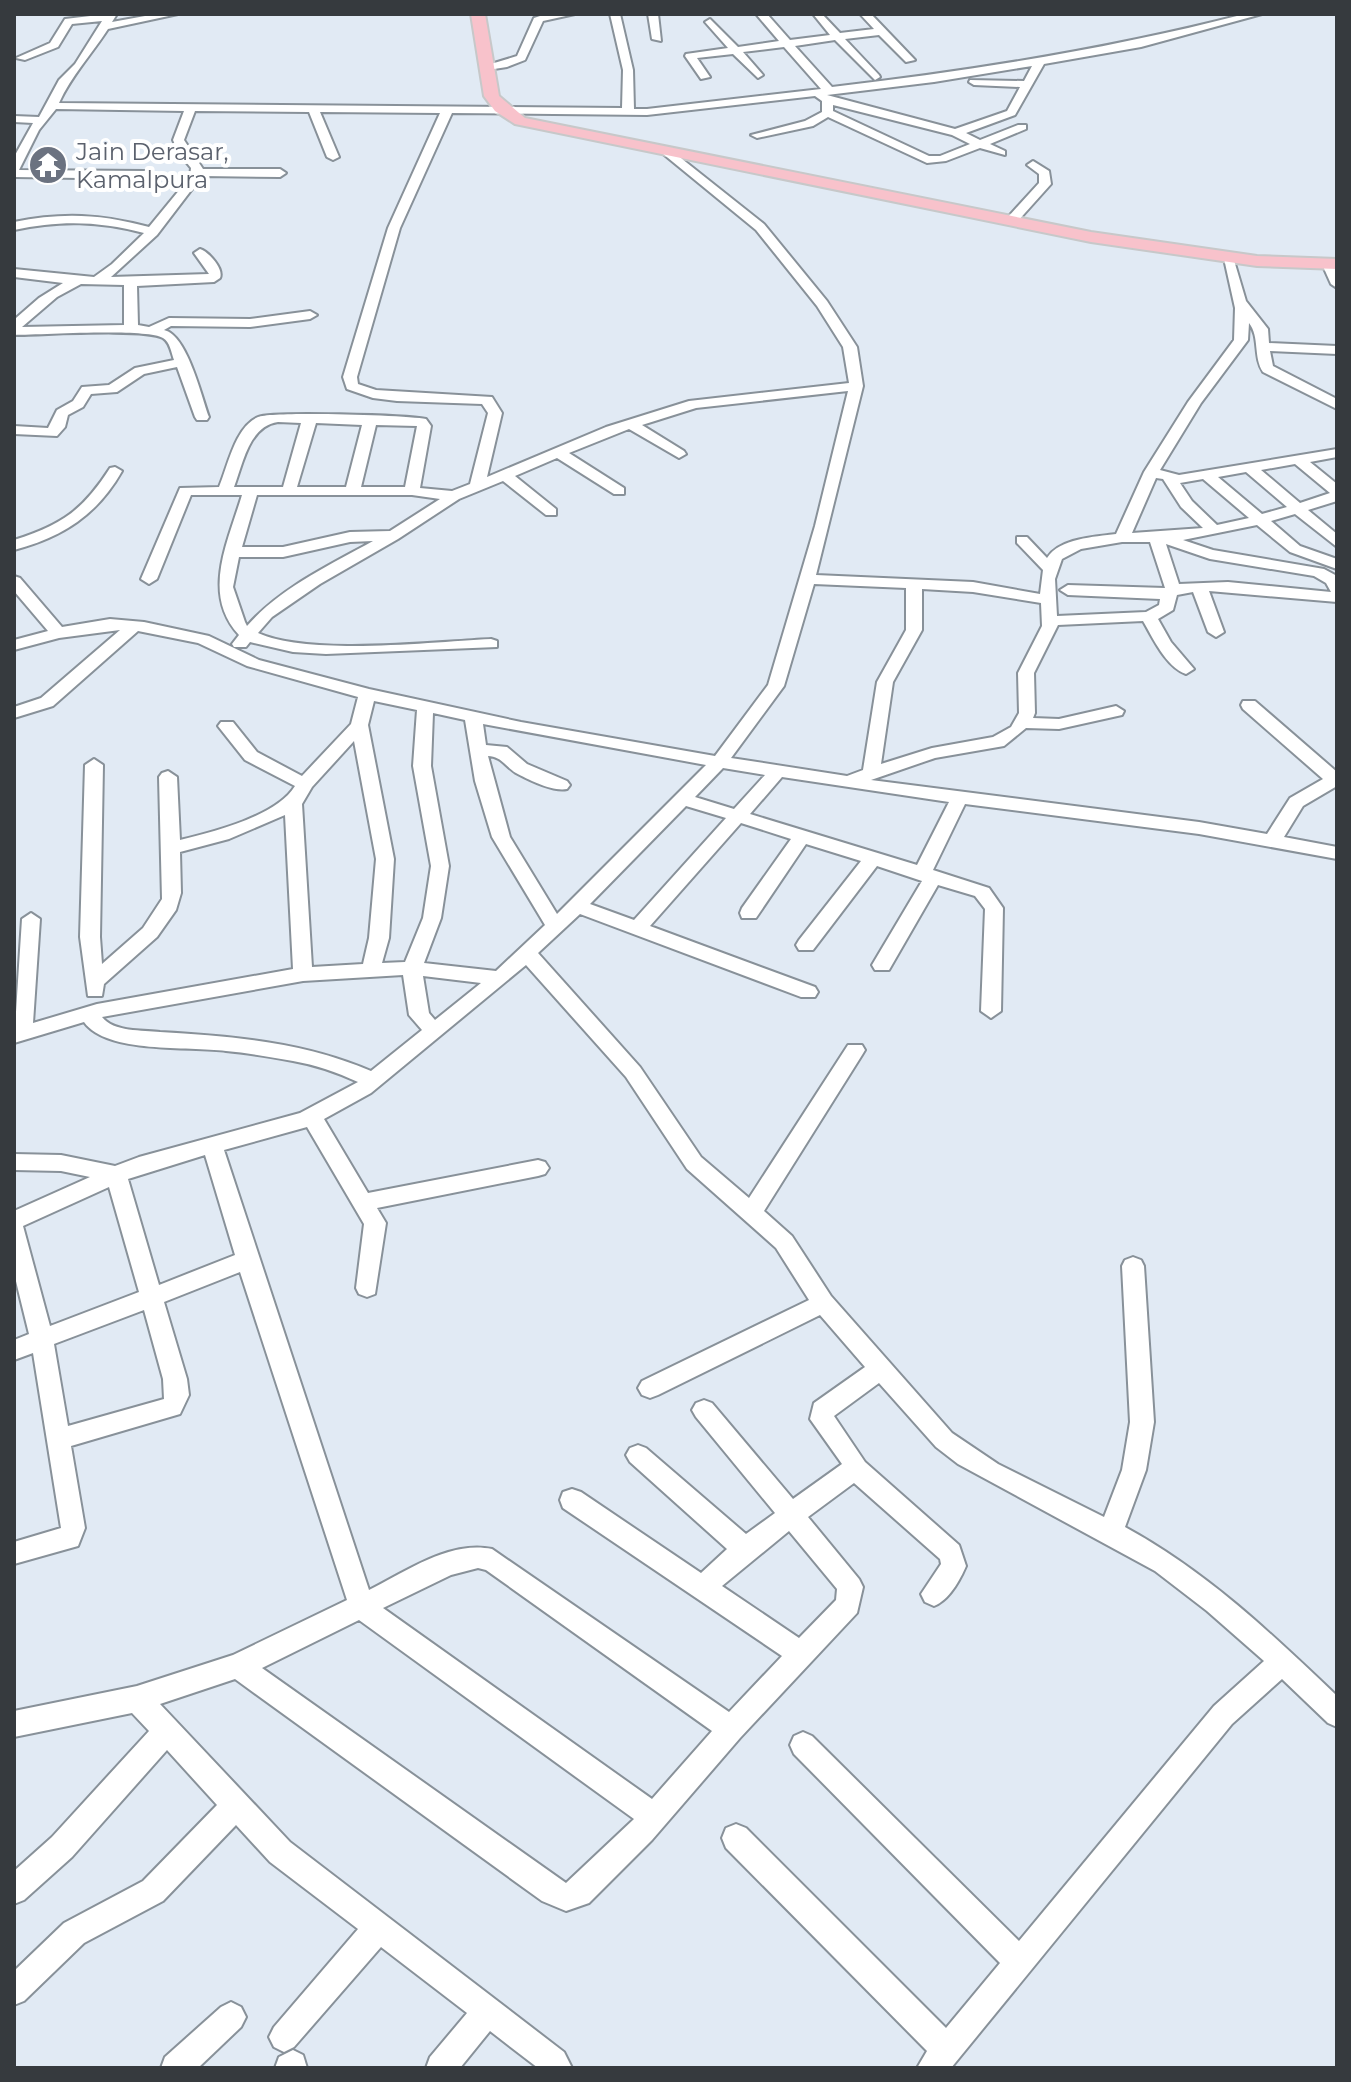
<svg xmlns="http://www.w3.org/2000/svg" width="1351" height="2082" viewBox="0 0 1351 2082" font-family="Montserrat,sans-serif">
	<rect width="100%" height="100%" fill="#e1eaf4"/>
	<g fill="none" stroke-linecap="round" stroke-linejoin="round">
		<g stroke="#889199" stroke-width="4">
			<g id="minor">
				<path d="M 107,14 L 117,14 L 112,22 L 156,14 L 178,14 L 108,29 C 92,54 71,76 59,103 L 622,108 L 623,70 L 610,14 L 620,14 L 633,70 L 634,109 L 647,109 L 821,89 L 784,47 L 743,52 L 763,75 L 758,78 L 733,54 L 697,58 L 710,77 L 701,79 L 685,56 L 686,54 L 728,48 L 705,22 L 710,19 L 738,47 L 779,41 L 756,14 L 767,14 L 790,40 L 830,35 L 813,14 L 822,14 L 840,33 L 874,29 L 860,14 L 871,14 L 915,60 L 906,62 L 879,35 L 845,39 L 879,75 L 880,77 L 875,80 L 835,40 L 795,46 L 832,87 C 971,71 1109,49 1245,14 L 1262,14 L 1141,47 L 1044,64 L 1015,115 L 966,133 L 980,140 L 1018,125 L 1026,125 L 1026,129 L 990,144 L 1005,151 L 1005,155 L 980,148 L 946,161 L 927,163 L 828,117 L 813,126 L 757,138 L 751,135 L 805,121 L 822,112 L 822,101 L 815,96 L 647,115 L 452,113 L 400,228 L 357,377 L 358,384 L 376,390 L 492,397 L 502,413 L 487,477 L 606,427 L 689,401 L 849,383 L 843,347 L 817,306 L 756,230 L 662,153 L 672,151 L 764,224 L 827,301 L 857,347 L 863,386 L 816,575 L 973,582 L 1040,594 L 1043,570 L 1017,543 L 1017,537 L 1027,537 L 1047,558 C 1060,538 1094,537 1116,534 L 1144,472 L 1188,402 L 1234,340 L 1235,308 L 1223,254 L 1233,257 L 1246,301 L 1268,329 L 1269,343 L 1337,346 L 1337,354 L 1270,351 L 1273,366 L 1337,399 L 1337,409 L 1263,372 C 1253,357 1260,337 1249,323 L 1248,340 L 1201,403 L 1160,470 L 1179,475 L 1337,449 L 1337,457 L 1310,462 L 1337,484 L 1337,501 L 1308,510 L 1337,534 L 1337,547 L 1295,514 L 1271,521 L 1300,546 L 1337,559 L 1337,569 L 1290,552 L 1257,525 L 1183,540 L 1213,550 L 1324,569 L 1337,576 L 1337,602 L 1209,591 L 1224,632 L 1216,637 L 1208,632 L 1193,592 L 1177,595 L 1173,610 L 1158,619 L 1171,642 L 1194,669 L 1186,674 C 1166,667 1153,638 1143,621 L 1058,625 L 1034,673 L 1035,713 L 1033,718 L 1059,719 L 1116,706 L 1124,711 L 1122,715 L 1059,729 L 1026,728 L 1004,746 L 935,758 L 871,780 L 1199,822 L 1267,834 L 1290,798 L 1323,779 L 1243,709 L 1241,705 L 1243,701 L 1255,701 L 1337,772 L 1337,786 L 1303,806 L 1284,837 L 1337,847 L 1337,859 L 1199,834 L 965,804 L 933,870 L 989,888 L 1003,908 L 1001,1011 L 991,1018 L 981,1011 L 985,909 L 975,896 L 938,885 L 889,970 L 875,970 L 872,965 L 922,881 L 877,866 L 813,950 L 799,950 L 796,945 L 799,940 L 861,861 L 806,844 L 756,918 L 742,918 L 740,913 L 742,908 L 791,839 L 741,823 L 650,926 L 815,987 L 818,992 L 815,997 L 801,997 L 580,914 L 538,953 L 640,1067 L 701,1157 L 749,1198 L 848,1045 L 862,1045 L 865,1050 L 862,1055 L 764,1211 L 792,1236 L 831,1296 L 952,1433 L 998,1464 L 1104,1517 L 1122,1470 L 1130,1422 L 1122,1266 L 1125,1260 L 1133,1257 L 1141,1260 L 1144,1266 L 1154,1422 L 1146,1470 L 1125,1527 C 1206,1571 1271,1633 1337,1696 L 1337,1727 L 1328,1723 L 1282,1679 L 1232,1724 L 951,2068 L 917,2068 L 927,2051 L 726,1848 L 722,1838 L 726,1828 L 736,1824 L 746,1828 L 946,2028 L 1000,1963 L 794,1754 L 790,1745 L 794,1736 L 803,1732 L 812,1736 L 1019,1941 L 1214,1706 L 1264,1661 L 1207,1611 L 1155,1571 L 958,1464 L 936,1447 L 879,1383 L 834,1416 L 865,1462 L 959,1545 L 966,1566 C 960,1580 949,1600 934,1606 L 925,1602 L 921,1594 L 941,1564 L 940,1559 L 854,1483 L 808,1517 L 859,1579 L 863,1587 L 857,1613 L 740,1738 L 652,1840 L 589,1903 L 566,1911 L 542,1901 L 235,1679 L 160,1704 L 290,1842 L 564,2052 L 572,2068 L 538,2068 L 490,2031 L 460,2068 L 426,2068 L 430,2057 L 467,2013 L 381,1947 L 294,2047 L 284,2052 L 274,2047 L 269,2037 L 274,2027 L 358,1929 L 270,1862 L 236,1825 L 163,1901 L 84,1943 L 24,2001 L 14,2005 L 14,1971 L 64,1923 L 143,1881 L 217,1805 L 167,1750 L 72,1857 L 24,1900 L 14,1904 L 14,1871 L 52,1837 L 149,1731 L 132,1713 L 14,1737 L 14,1711 L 137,1686 L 233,1655 L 347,1600 L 240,1272 L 164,1302 L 187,1379 L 189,1395 L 180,1414 L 71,1446 L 85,1528 L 78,1546 L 14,1564 L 14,1542 L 61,1528 L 33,1353 L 14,1360 L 14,1340 L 29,1334 L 14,1273 L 14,1211 L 90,1177 L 61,1171 L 14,1170 L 14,1154 L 61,1155 L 115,1166 L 139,1157 L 300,1113 L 358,1082 C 336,1072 316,1065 293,1061 C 271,1057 248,1053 226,1051 C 188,1046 107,1054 84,1022 L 14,1043 L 22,919 L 31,913 L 40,919 L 33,1023 L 97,1004 L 293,969 L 285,815 L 229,839 L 180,852 L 181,893 L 176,910 L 157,937 L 104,984 L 102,996 L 88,996 L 80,937 L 85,765 L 94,759 L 103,765 L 100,937 L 102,964 L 143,928 L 162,899 L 159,777 L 162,773 L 168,771 L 177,777 L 180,840 C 213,832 277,816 295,786 L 245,760 L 218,726 L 221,722 L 233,722 L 257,752 L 302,776 L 351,724 L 358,697 L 247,666 L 198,643 L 138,631 L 53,706 L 14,718 L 14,707 L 41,698 L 120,630 L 59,638 L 14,650 L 14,640 L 48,631 L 14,591 L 14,576 L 20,578 L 62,627 L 110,619 L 144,622 L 209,636 L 259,660 L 369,689 L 521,722 L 715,756 L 768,685 L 815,526 L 848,391 L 696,408 L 642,425 L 684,451 L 686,454 L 679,458 L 629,429 L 569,453 L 624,488 L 624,494 L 614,494 L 557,458 L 515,476 L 556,509 L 556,515 L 546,515 L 503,481 L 459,499 L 398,539 L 320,584 L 272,617 L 258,633 C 310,656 431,642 491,639 L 497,641 L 497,647 L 326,654 L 293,652 L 250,642 L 246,647 L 234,647 L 232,644 L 239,635 C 201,594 228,542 242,495 L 191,495 L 157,579 L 149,584 L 141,579 L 180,488 L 219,487 C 228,466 235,427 258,417 C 271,411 407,415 426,419 L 431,426 L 420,488 L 452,491 L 470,484 L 488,413 L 482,404 L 397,401 L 373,398 L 347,389 L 343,377 L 388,228 L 440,113 L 320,112 L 339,157 L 333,160 L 327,157 L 309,112 L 195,111 L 184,140 L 203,169 L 280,169 L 286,173 L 280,177 L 202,176 L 157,235 L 111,277 L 209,274 L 194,253 L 200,249 C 209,252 224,269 220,278 L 214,282 L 137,286 L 138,325 L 149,327 L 169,318 L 250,319 L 310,311 L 317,315 L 310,319 L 250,327 L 171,326 L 164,330 C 187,335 201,395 209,417 L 207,420 L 197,420 L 195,417 L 177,367 L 144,374 L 117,392 L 91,394 L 83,407 L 68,415 L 65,427 L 57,436 L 14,434 L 14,426 L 48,428 L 57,410 L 73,401 L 82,387 L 109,385 L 135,368 L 174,360 C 171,352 170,342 163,338 C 145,328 41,335 14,335 L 16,318 L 39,298 L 63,283 L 14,277 L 14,269 L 94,277 L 112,264 L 144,233 C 99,221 60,220 14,230 L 14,222 C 62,212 102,214 149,227 L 190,177 L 191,168 L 178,152 L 173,140 L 184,111 L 56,109 L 39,130 L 19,170 L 145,171 L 151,175 L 145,179 L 14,177 L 14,157 L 33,123 L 14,122 L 14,116 L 39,117 L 59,80 L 75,64 L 102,21 L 72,24 L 58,47 L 25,60 L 16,58 L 50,43 L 65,19 ZM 1032,66 L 1024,81 L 970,80 L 969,82 L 974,85 L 1020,87 L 1007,111 L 955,129 L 827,95 L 934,82 ZM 833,105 L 952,135 L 970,144 L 940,156 L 929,156 L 833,111 ZM 81,284 L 124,285 L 124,325 L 22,327 L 57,297 ZM 278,422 L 301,423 L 283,487 L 234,487 C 243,463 249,426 278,422 ZM 316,423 L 362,425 L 346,487 L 297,487 ZM 376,425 L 417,426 L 405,487 L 361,487 ZM 1295,464 L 1330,493 L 1300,503 L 1261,470 ZM 1246,472 L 1287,507 L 1262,514 L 1218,477 ZM 1156,478 L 1163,479 L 1181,507 L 1203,528 L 1132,533 ZM 1203,479 L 1249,518 L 1217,525 L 1192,501 L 1180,483 ZM 257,495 L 412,495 L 440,499 L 390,531 L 350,532 L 283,547 L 242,547 ZM 373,541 C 330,565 280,588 247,626 L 245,622 L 233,587 L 239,557 L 283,557 L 350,542 ZM 1122,542 L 1150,542 L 1165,588 L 1068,585 L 1060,590 L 1068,595 L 1160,599 L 1159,605 L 1146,612 L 1057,616 L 1055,579 L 1062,559 L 1081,549 ZM 1166,544 L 1210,559 L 1314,576 L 1326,583 L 1331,592 L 1228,582 L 1179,584 ZM 814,584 L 906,588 L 906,630 L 877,682 L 863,770 L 847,776 L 731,758 L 784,686 ZM 922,589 L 973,592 L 1041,603 L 1042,626 L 1018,673 L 1019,713 L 1011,727 L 993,737 L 932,748 L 881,764 L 893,682 L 922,630 ZM 374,701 L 417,710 L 413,766 L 431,866 L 423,918 L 405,962 L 382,963 L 389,938 L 394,859 L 368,725 ZM 433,713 L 465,720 L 475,781 L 492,837 L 545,925 L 496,971 L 424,963 L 441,918 L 449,866 L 431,766 ZM 483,724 L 706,765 L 557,914 L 510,837 L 488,756 C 501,756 506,767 516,773 C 529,780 553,792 567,789 L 570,785 L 567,781 L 527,764 L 507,747 L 486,745 ZM 354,741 L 376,859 L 369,938 L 363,964 L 312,967 L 302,804 L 312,787 ZM 723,768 L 765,775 L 734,809 L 695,797 ZM 782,777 L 949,802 L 917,865 L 750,814 ZM 686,806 L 726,818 L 634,920 L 590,904 ZM 526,965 L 626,1077 L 687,1169 L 776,1248 L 809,1300 L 642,1381 L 638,1388 L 642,1395 L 650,1398 L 658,1395 L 820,1315 L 865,1367 L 814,1403 L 810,1419 L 842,1464 L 793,1499 L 712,1403 L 704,1400 L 696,1403 L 692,1410 L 696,1417 L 775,1513 L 746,1534 L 646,1448 L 638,1445 L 630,1448 L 626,1455 L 630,1462 L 727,1549 L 701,1573 L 581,1492 L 572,1489 L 563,1492 L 560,1500 L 563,1508 L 782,1656 L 729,1712 L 492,1549 C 450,1540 405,1572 369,1590 L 224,1150 L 307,1127 L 364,1224 L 356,1288 L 359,1294 L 367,1297 L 375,1294 L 386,1223 L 377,1208 L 538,1176 L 545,1174 L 549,1168 L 545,1162 L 538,1160 L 368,1193 L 324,1119 L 371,1093 ZM 403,975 L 409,1015 L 422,1030 L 371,1071 C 304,1042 232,1036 160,1032 C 143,1030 113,1032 102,1017 L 303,981 ZM 423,976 L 481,983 L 435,1020 L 429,1013 ZM 205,1155 L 235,1255 L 159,1285 L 128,1179 ZM 109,1187 L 139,1292 L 50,1326 L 23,1226 ZM 144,1310 L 163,1379 L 164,1399 L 68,1426 L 54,1344 ZM 789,1531 L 837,1589 L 836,1600 L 799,1638 L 722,1586 ZM 478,1568 L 486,1570 L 712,1731 L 652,1799 L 383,1608 L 451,1575 ZM 359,1620 L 634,1819 L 566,1883 L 262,1668 Z"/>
				<polygon points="546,14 575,14 543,21 525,60 507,67 481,71 481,67 517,56 534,18"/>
				<polygon points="648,14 658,14 661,41 652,39"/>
				<polygon points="1033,161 1049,171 1051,184 1016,223 1008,223 1008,217 1039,183 1039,174 1027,165"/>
				<polygon points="1328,260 1332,261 1337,270 1337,288 1331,284 1322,264"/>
				<path d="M 115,467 L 122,471 C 97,515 63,537 14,550 L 14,540 C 62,525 83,510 110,468 Z"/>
				<polygon points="231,2002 241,2007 246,2017 241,2027 198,2068 161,2068 165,2057 221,2007"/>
				<polygon points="293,2050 303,2055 307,2068 275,2068 279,2057"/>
			</g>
		</g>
		<g stroke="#c7c8c9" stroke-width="4">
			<polygon id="major" points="471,14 485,14 499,96 525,118 1091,232 1257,256 1337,259 1337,269 1257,266 1091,242 515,124 495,111 484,96"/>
		</g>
		<use href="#minor" fill="#fff" fill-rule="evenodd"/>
		<use href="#major" fill="#f8c2cb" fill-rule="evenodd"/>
	</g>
	<defs>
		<g id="temple-disc" transform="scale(2)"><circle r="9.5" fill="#6b7280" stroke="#fff"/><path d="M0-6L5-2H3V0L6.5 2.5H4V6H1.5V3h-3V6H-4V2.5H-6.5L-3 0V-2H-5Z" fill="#fff"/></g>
	</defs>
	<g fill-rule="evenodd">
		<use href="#temple-disc" x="48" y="165"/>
	</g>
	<g text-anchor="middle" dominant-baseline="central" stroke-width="8" stroke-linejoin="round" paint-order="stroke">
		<g font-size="24" fill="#5b616d" stroke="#fff" text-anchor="start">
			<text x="76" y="151">Jain Derasar,<tspan x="76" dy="28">Kamalpura</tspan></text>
		</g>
	</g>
	<rect width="1351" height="2082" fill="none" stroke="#363a3e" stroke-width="32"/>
</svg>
